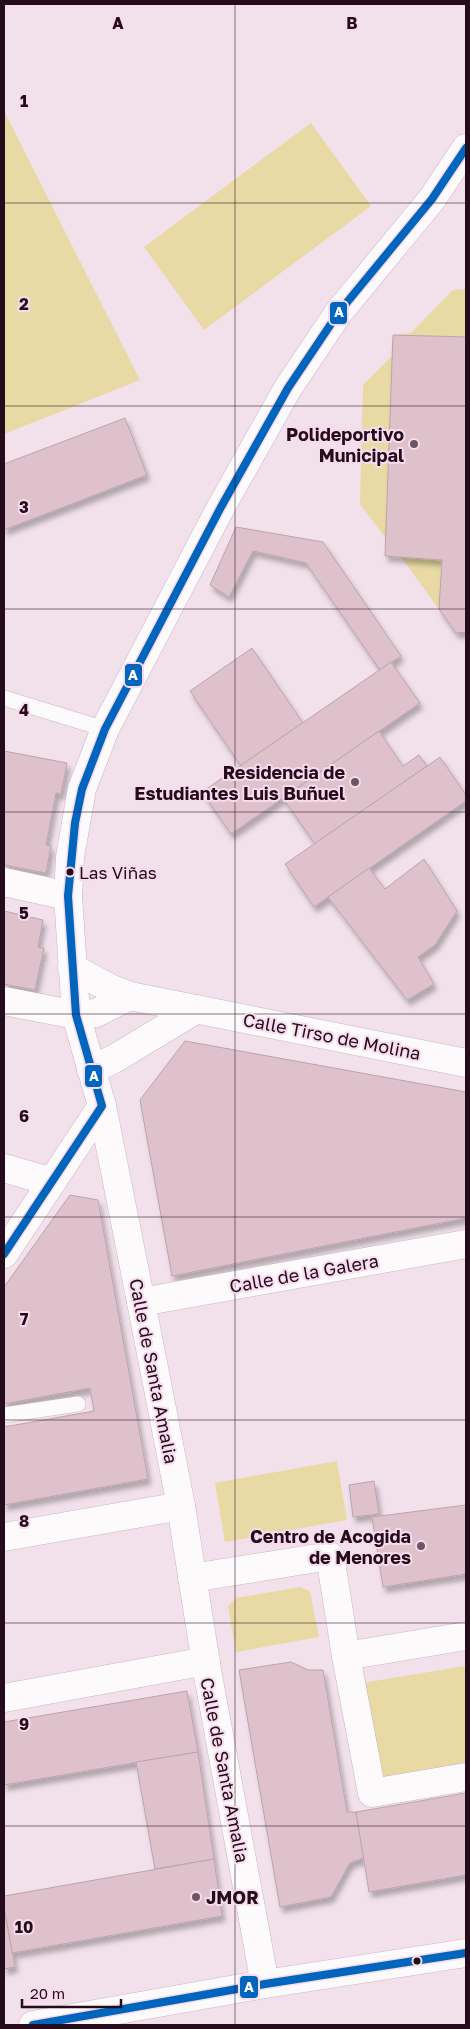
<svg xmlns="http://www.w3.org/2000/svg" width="470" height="2029" viewBox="0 0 470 2029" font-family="'Golos Text',sans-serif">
	<defs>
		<filter id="shadow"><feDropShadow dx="3" dy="5.5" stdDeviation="2.5" flood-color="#0004"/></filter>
	</defs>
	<rect width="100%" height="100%" fill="#f2e1eb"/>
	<g fill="#e9d9a4">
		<polygon points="4,111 140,380 4,434"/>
		<polygon points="311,123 371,206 204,330 144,247"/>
		<polygon points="466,289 466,632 456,633 402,558 385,556 387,540 360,504 363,385 391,357 393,335 411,333 453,290"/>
		<polygon points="337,1461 347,1520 225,1542 215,1483"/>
		<polygon points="300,1587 310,1591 319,1637 236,1652 228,1606 236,1598"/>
		<polygon points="466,1666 466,1767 379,1781 362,1683"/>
	</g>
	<g fill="#dfc1cc" stroke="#baa4ad" filter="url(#shadow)">
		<polygon points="393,335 466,337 466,632 456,633 439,609 442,560 385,556"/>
		<polygon points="125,418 147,475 4,530 4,464"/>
		<polygon points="236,527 323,542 401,656 380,670 306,563 253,551 229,597 210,585"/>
		<polygon points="252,648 303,723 241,766 190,691"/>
		<polygon points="391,662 420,703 231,834 202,792"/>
		<polygon points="379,731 403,766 419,755 427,766 315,844 283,798"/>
		<polygon points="4,751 67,763 61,794 56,793 46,845 51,846 46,873 4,865"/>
		<polygon points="440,757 466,795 466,801 314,907 285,864"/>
		<polygon points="424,859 457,911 435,945 418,957 434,984 407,1000 328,897 369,868 385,889"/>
		<polygon points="4,911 43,920 38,947 44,948 35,990 4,984"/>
		<polygon points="185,1041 466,1092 466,1218 172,1276 140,1100"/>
		<polygon points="70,1195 98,1200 148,1479 4,1505 4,1427 94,1411 90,1388 4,1404 4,1287"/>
		<polygon points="374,1481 379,1514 353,1517 349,1485"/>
		<polygon points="466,1505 466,1574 383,1587 372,1517"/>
		<polygon points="291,1662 308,1670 323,1670 347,1812 356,1812 364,1858 350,1863 331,1897 280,1907 239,1670"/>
		<polygon points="187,1691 198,1752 4,1785 4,1722"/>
		<polygon points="198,1752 214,1859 155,1869 136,1762"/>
		<polygon points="466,1793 466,1875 369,1892 356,1812"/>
		<polygon points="214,1859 222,1916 12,1953 4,1908 4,1896"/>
		<polygon points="4,1908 15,1967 4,1969"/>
	</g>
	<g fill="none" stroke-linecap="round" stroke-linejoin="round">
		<g stroke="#c9b6c2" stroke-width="16">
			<g id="service">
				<polyline points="4,698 105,729"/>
				<polyline points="4,1415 78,1404"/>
			</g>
		</g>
		<g stroke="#c9b6c2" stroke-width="29">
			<g id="minor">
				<polyline points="4,882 68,896"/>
				<polyline points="72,968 110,988 130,996 466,1063"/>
				<polyline points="4,1001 76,1015 96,1013 130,996"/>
				<polyline points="91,1070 114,1059 197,1009"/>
				<polyline points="4,1168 52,1182"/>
				<polyline points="4,1254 102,1106"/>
				<polyline points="141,1302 466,1244"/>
				<polyline points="4,1537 181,1506"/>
				<polyline points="192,1578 330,1556 346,1656 372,1793 466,1777"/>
				<polyline points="346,1656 466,1636"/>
				<polyline points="4,1698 206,1661"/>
				<polyline points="265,1984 207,1670 181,1506 141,1302 102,1106 76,1015 68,896 70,857 82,789 105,729 221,507 288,388 339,312 432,199 466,148"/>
			</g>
		</g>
		<g stroke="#c9b6c2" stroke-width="29">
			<polyline id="secondary" points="33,2025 265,1984 466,1953"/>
		</g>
		<use href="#service" stroke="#fdfafc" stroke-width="15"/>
		<use href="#minor" stroke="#fdfafc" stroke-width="28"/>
		<use href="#secondary" stroke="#fdfafc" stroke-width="28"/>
		<g stroke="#f8dbec" stroke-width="11">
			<g id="bus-1">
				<polyline points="4,1254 102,1106 76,1015 68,896 75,823 82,789 105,729 221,507 288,388 339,312 432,199 466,148"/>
				<polyline points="33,2025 265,1984 466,1953"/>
			</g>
		</g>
		<use href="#bus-1" stroke="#0065bd" stroke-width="8"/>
	</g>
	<path fill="none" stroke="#240c1c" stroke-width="1" stroke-opacity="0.55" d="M 235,4 L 235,2025M 4,203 L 466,203M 4,406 L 466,406M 4,609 L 466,609M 4,812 L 466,812M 4,1014 L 466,1014M 4,1217 L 466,1217M 4,1420 L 466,1420M 4,1623 L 466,1623M 4,1826 L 466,1826"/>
	<g fill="#6c5764" stroke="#f8dbec" stroke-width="2">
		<circle cx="414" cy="444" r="5"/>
		<circle cx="355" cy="782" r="5"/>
		<circle cx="421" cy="1546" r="5"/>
		<circle cx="196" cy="1897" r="5"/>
	</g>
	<g fill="#240c1c" stroke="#f8dbec" stroke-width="2">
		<circle cx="70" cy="872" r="4.5"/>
		<circle cx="417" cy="1961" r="4.5"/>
	</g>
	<g text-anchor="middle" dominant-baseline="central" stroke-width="4" stroke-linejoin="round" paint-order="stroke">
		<g font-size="17" fill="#240c1c" stroke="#f8dbec" text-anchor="start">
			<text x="79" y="872">Las Viñas</text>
		</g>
		<g font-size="18" font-weight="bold" fill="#240c1c" stroke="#f8dbec" text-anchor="end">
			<text x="404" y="434">Polideportivo<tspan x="404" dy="21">Municipal</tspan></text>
			<text x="345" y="772">Residencia de<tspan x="345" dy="21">Estudiantes Luis Buñuel</tspan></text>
			<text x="411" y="1536">Centro de Acogida<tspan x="411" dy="21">de Menores</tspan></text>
			<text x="206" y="1897" text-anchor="start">JMOR</text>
		</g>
		<g font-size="18" fill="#240c1c" stroke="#f8dbec">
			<text transform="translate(332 1036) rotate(11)">Calle Tirso de Molina</text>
			<text transform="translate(304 1273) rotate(-10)">Calle de la Galera</text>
			<text transform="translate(154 1371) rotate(79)">Calle de Santa Amalia</text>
			<text transform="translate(225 1770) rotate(79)">Calle de Santa Amalia</text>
		</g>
	</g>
	<g font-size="16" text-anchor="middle" font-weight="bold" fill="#240c1c" stroke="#f8dbec" stroke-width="4" stroke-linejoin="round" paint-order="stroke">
		<text x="118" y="29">A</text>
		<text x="352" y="29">B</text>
		<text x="24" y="107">1</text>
		<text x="24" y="310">2</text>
		<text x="24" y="513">3</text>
		<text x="24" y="716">4</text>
		<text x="24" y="919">5</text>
		<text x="24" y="1122">6</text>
		<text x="24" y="1325">7</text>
		<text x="24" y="1527">8</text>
		<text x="24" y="1730">9</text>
		<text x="24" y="1933">10</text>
	</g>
	<g stroke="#f8dbec" stroke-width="2">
		<rect x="329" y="301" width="19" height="24" rx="5" fill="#0065bd"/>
		<rect x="124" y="663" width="19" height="24" rx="5" fill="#0065bd"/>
		<rect x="84" y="1064" width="19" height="24" rx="5" fill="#0065bd"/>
		<rect x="239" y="1975" width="20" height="24" rx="5" fill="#0065bd"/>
	</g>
	<g font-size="14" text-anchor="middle" font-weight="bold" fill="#fff">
		<text x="339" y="317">A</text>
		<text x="133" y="680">A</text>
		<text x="94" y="1081">A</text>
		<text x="249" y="1992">A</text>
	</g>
	<rect width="470" height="2029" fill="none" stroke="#240c1c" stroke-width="10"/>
	<path d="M22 1999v8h99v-8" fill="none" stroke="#240c1c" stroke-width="2.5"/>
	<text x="30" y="1999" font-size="15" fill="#240c1c" stroke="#f8dbec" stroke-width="4" paint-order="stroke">20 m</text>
</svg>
